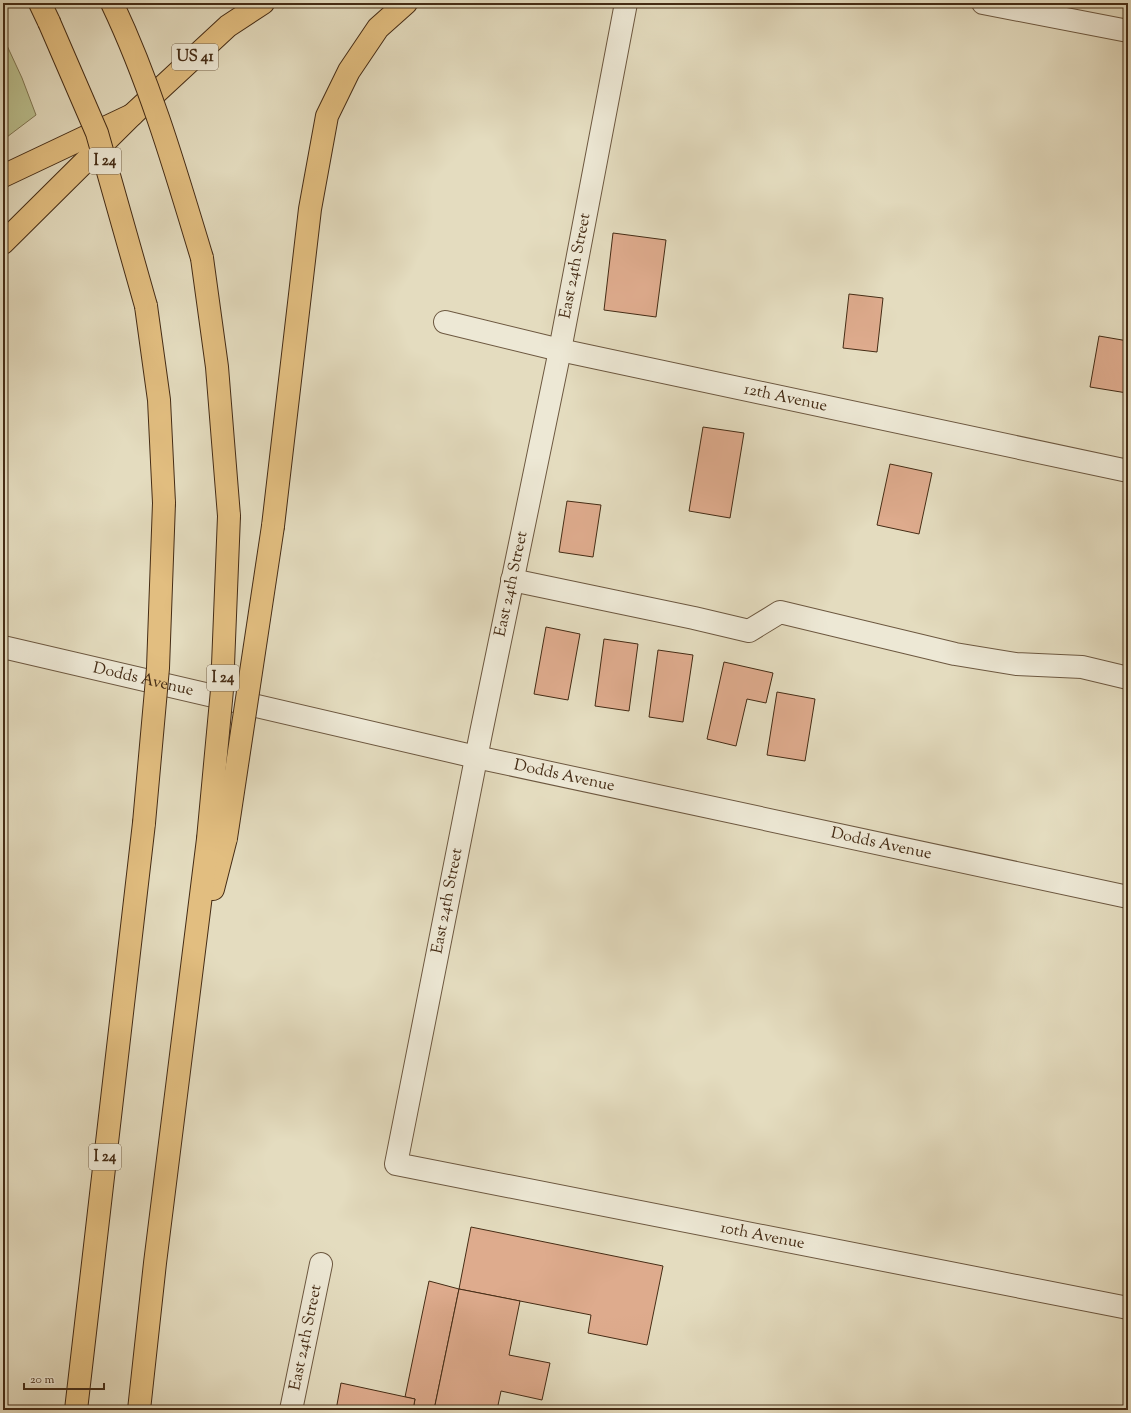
<svg xmlns="http://www.w3.org/2000/svg" width="1131" height="1413" viewBox="0 0 1131 1413" font-family="'Sorts Mill Goudy',serif">
	<rect width="100%" height="100%" fill="#e4dcbf"/>
	<filter id="stains"><feTurbulence type="fractalNoise" baseFrequency=".005" numOctaves="4"/><feColorMatrix values="0 0 0 0 .2 0 0 0 0 .09 0 0 0 0 .02 0 0 0 .5 -.17"/></filter>
	<radialGradient id="worn" r=".72"><stop offset=".6" stop-color="#630" stop-opacity="0"/><stop offset="1" stop-color="#630" stop-opacity=".3"/></radialGradient>
	<polygon fill="#babf8e" stroke="#807652" points="3,37 22,78 36,115 3,140"/>
	<g fill="#deab8d" stroke="#452c15">
		<polygon points="613,233 666,240 656,317 604,310"/>
		<polygon points="849,294 883,298 877,352 843,348"/>
		<polygon points="1099,336 1128,341 1127,393 1090,387"/>
		<polygon points="703,427 744,433 730,518 689,511"/>
		<polygon points="890,464 932,473 919,534 877,525"/>
		<polygon points="567,501 601,505 593,557 559,552"/>
		<polygon points="546,627 580,634 568,700 534,694"/>
		<polygon points="604,639 638,644 629,711 595,706"/>
		<polygon points="658,650 693,655 683,722 649,717"/>
		<polygon points="724,662 773,673 766,703 747,699 736,746 707,739"/>
		<polygon points="777,692 815,699 805,761 767,755"/>
		<polygon points="471,1227 663,1266 647,1345 588,1333 591,1315 459,1289"/>
		<polygon points="429,1281 459,1289 434,1410 413,1410 415,1399 405,1397"/>
		<polygon points="459,1289 520,1301 509,1355 550,1363 542,1400 501,1391 497,1410 434,1410"/>
		<polygon points="341,1383 415,1399 413,1410 336,1410"/>
	</g>
	<g fill="none" stroke-linecap="round" stroke-linejoin="round">
		<g stroke="#6d5840" stroke-width="24">
			<g id="minor">
				<path id="s1" d="M 626,3 L 560,350 L 481,733 L 396,1164 L 1128,1308"/>
				<polyline points="983,3 1128,31"/>
				<path id="s2" d="M 445,322 L 560,350 L 1128,471"/>
				<polyline points="512,580 694,618 749,631 780,612 955,654 1016,664 1082,667 1128,678"/>
				<path id="s3" d="M 3,647 L 476,757 L 1128,897"/>
				<path id="s4" d="M 291,1410 L 321,1264"/>
			</g>
		</g>
		<g stroke="#452c15" stroke-width="24">
			<polyline id="major" points="3,243 132,115 228,26 263,3"/>
		</g>
		<g stroke="#452c15" stroke-width="24">
			<g id="highway">
				<polyline points="40,3 49,22"/>
				<polyline points="3,176 132,115"/>
				<polyline points="202,258 217,367 229,516"/>
				<polyline points="146,306 159,400 164,503"/>
				<polyline points="273,526 310,209 327,116 349,71 378,28 406,3"/>
				<polyline points="213,889 226,838"/>
				<polyline points="76,1410 144,823"/>
				<polyline points="139,1410 155,1263 208,839"/>
			</g>
		</g>
		<use href="#minor" stroke="#ede8d5" stroke-width="22"/>
		<use href="#major" stroke="#e2be80" stroke-width="22"/>
		<use href="#highway" stroke="#e2be80" stroke-width="22"/>
		<g stroke="#452c15" stroke-width="24" stroke-linecap="butt">
			<g id="highway-bridge">
				<path d="M 112,3 C 151,85 176,172 202,258"/>
				<polyline points="49,22 97,133 146,306"/>
				<polyline points="144,823 158,668 164,503"/>
				<polyline points="226,838 273,526"/>
				<polyline points="208,839 222,690 229,516"/>
			</g>
		</g>
		<use href="#highway-bridge" stroke="#e2be80" stroke-width="22"/>
	</g>
	<g text-anchor="middle" dominant-baseline="central" stroke-width="3" stroke-linejoin="round" paint-order="stroke">
		<g fill="#ede8d5" stroke="#77644f" stroke-width="1">
			<rect x="172" y="44" width="46" height="26" rx="3"/>
			<rect x="89" y="148" width="32" height="26" rx="3"/>
			<rect x="207" y="665" width="32" height="26" rx="3"/>
			<rect x="89" y="1144" width="32" height="26" rx="3"/>
		</g>
		<g font-size="15" font-weight="bold" fill="#452c15">
			<text x="195" y="57">US 41</text>
			<text x="105" y="161">I 24</text>
			<text x="223" y="678">I 24</text>
			<text x="105" y="1157">I 24</text>
		</g>
		<g font-size="16" fill="#452c15" stroke="#ede8d5">
			<text transform="translate(576 266) rotate(-79)">East 24th Street</text>
			<text stroke="none"><textPath href="#s2" startOffset="349">12th Avenue</textPath></text>
			<text transform="translate(512 584) rotate(-78)">East 24th Street</text>
			<text stroke="none"><textPath href="#s3" startOffset="144">Dodds Avenue</textPath></text>
			<text stroke="none"><textPath href="#s3" startOffset="576">Dodds Avenue</textPath></text>
			<text stroke="none"><textPath href="#s3" startOffset="900">Dodds Avenue</textPath></text>
			<text transform="translate(448 901) rotate(-79)">East 24th Street</text>
			<text stroke="none"><textPath href="#s1" startOffset="1557">10th Avenue</textPath></text>
			<text stroke="none"><textPath href="#s4" startOffset="74">East 24th Street</textPath></text>
		</g>
	</g>
	<rect width="1131" height="1413" fill="none" stroke="#e4dcbf" stroke-width="16"/>
	<rect x="4" y="4" width="1123" height="1405" fill="none" stroke="#452c15" stroke-width="2"/>
	<rect x="8" y="8" width="1115" height="1397" fill="none" stroke="#452c15"/>
	<path d="M24 1383v6h80v-6" fill="none" stroke="#452c15" stroke-width="2"/>
	<text x="30" y="1383" font-size="12" fill="#452c15" stroke="#ede8d5" stroke-width="3" paint-order="stroke">20 m</text>
	<rect width="100%" height="100%" filter="url(#stains)"/>
	<rect width="100%" height="100%" fill="url(#worn)"/>
</svg>
